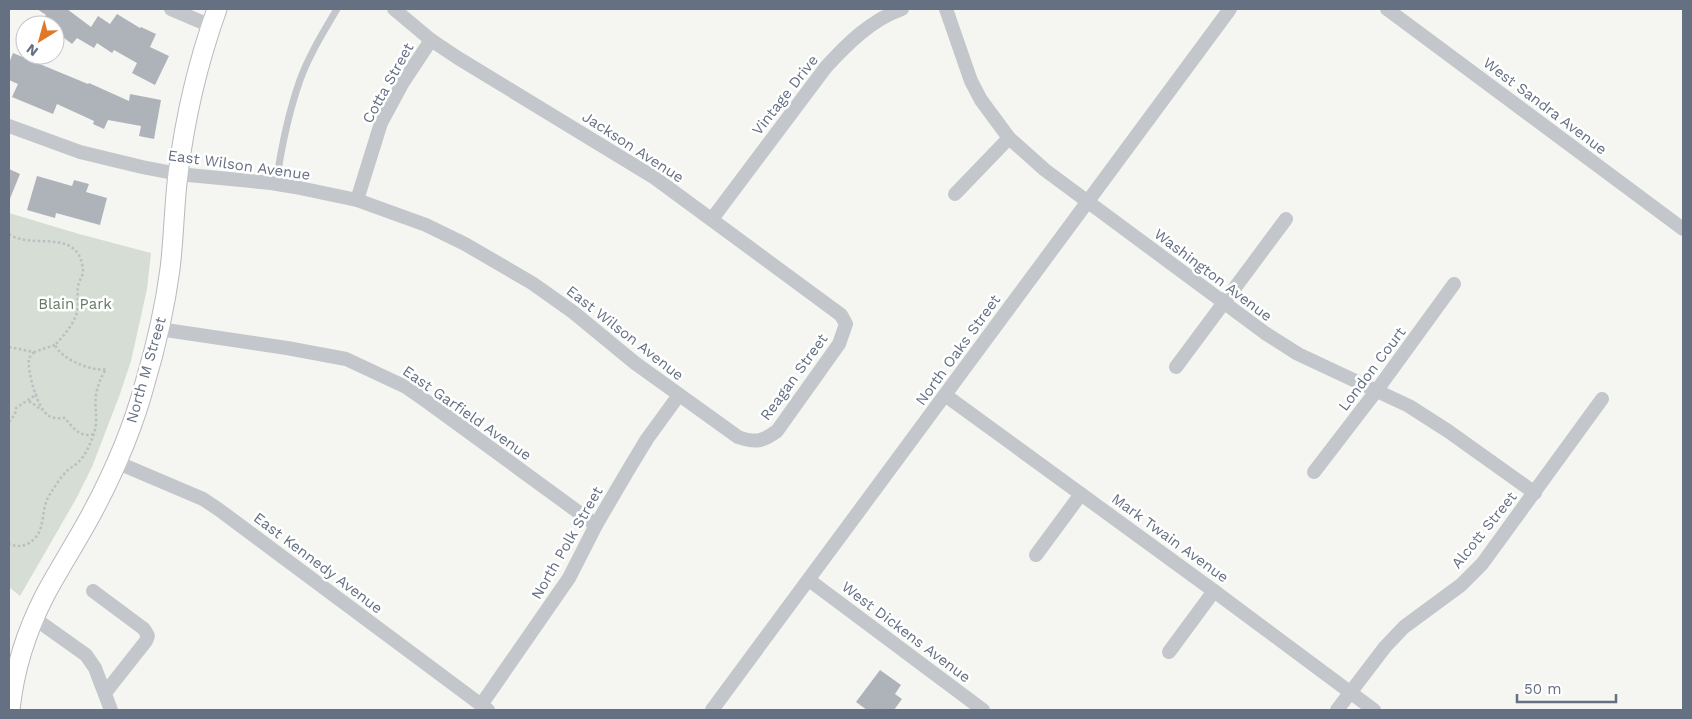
<svg xmlns="http://www.w3.org/2000/svg" width="1692" height="719" viewBox="0 0 1692 719" font-family="'Work Sans',sans-serif">
	<rect width="100%" height="100%" fill="#f5f6f2"/>
	<polygon fill="#d5ddd4" points="9,213 79,234 151,253 147,289 131,361 120,394 92,467 76,499 20,596 9,587"/>
	<g fill="#aeb3ba">
		<polygon points="37,9 67,9 91,27 98,16 110,24 117,14 140,28 141,27 156,34 150,47 169,56 155,85 132,73 137,63 114,50 112,53 97,43 94,48 77,38 72,44 55,31 55,25 47,25 41,21 46,15"/>
		<polygon points="13,53 88,84 89,83 129,101 130,94 161,100 154,139 139,136 141,126 108,120 104,129 93,124 94,121 57,104 53,114 12,97 18,84 9,80 9,63"/>
		<polygon points="9,169 20,174 9,201"/>
		<polygon points="37,176 72,186 74,180 89,184 86,192 107,198 100,225 56,213 55,218 27,210"/>
		<polygon points="880,670 901,685 895,694 902,699 894,710 867,710 856,702"/>
	</g>
	<g fill="none" stroke-linecap="round" stroke-linejoin="round">
		<g stroke="#b6b9be" stroke-width="21">
			<path id="secondary" d="M 10,710 C 14,671 27,630 45,595 C 60,567 77,541 92,513 C 114,472 133,428 145,383 C 156,346 165,307 170,269 C 174,237 174,206 178,174 C 185,118 198,62 217,9"/>
		</g>
		<g stroke="#bdbec1" stroke-width="2.5" stroke-dasharray="2.5 2.5" stroke-linecap="butt">
			<path d="M 9,234 C 29,249 71,230 81,260 C 82,263 83,268 83,271 C 83,276 79,281 78,286 C 77,293 78,299 78,306 C 77,321 65,334 55,345 C 61,359 92,372 106,369 C 101,377 98,385 96,394 C 94,408 99,422 93,436 C 89,447 85,457 75,465 C 73,467 71,467 69,469 C 62,475 55,486 50,494 C 41,507 45,527 36,537 C 28,546 19,548 9,544"/>
			<polyline points="9,347 34,352 55,345"/>
			<path d="M 34,352 L 29,358 C 27,371 37,409 49,416 C 54,419 60,418 65,418 C 73,428 80,438 94,434"/>
			<polyline points="29,401 42,410"/>
			<polyline points="9,422 15,414 16,408 37,394"/>
		</g>
		<path stroke="#c3c6ca" stroke-width="7" d="M 276,184 C 281,149 288,114 300,80 C 309,55 324,31 337,9"/>
		<g stroke="#c3c6ca" stroke-width="14">
			<polyline points="171,9 211,26"/>
			<polyline points="946,9 971,81 981,100 1009,138 1045,170 1265,333 1298,354 1409,406 1448,431 1535,493"/>
			<polyline points="1387,9 1683,229"/>
			<path d="M 9,126 L 80,152 L 142,167 L 178,174 L 271,183 L 295,187 L 357,200 L 426,225 L 465,244 L 532,283 L 573,312 L 635,363 L 738,437 C 755,443 762,442 777,431 L 839,344 L 846,324 L 841,315 L 655,178 L 458,58 L 431,40 L 394,9"/>
			<polyline points="955,194 1009,138"/>
			<polyline points="357,200 381,123 402,84 431,40"/>
			<path d="M 712,219 L 826,67 C 847,44 871,20 902,9"/>
			<polyline points="159,329 287,348 346,359 406,387 429,403 596,525"/>
			<polyline points="1176,367 1286,219"/>
			<polyline points="945,395 1214,591 1374,710"/>
			<polyline points="116,462 203,499 218,509 488,710"/>
			<polyline points="1314,472 1377,390 1454,284"/>
			<polyline points="1036,555 1081,494"/>
			<polyline points="809,580 983,710"/>
			<polyline points="93,591 144,629 148,636 146,641 105,693"/>
			<polyline points="34,618 86,655 95,668 111,710"/>
			<polyline points="1169,652 1214,591"/>
			<polyline points="481,705 569,578 596,525 630,467 647,439 679,395"/>
			<polyline points="712,710 1230,9"/>
			<polyline points="1337,710 1385,647 1404,627 1461,585 1482,564 1602,399"/>
		</g>
		<use href="#secondary" stroke="#fff" stroke-width="19"/>
	</g>
	<g text-anchor="middle" dominant-baseline="central" stroke-width="5" stroke-linejoin="round" paint-order="stroke">
		<g font-size="15" fill="#657083" stroke="#fff">
			<text transform="translate(388 83) rotate(-61)">Cotta Street</text>
			<text transform="translate(785 95) rotate(-52)">Vintage Drive</text>
			<text transform="translate(1545 106) rotate(37)">West Sandra Avenue</text>
			<text transform="translate(633 147) rotate(33)">Jackson Avenue</text>
			<text transform="translate(239 165) rotate(8)">East Wilson Avenue</text>
			<text transform="translate(1213 275) rotate(37)">Washington Avenue</text>
			<text transform="translate(625 333) rotate(38)">East Wilson Avenue</text>
			<text transform="translate(958 350) rotate(-54)">North Oaks Street</text>
			<text transform="translate(1372 369) rotate(-53)">London Court</text>
			<text transform="translate(146 370) rotate(-74)">North M Street</text>
			<text transform="translate(794 377) rotate(-54)">Reagan Street</text>
			<text transform="translate(467 413) rotate(35)">East Garfield Avenue</text>
			<text transform="translate(1484 530) rotate(-51)">Alcott Street</text>
			<text transform="translate(1170 538) rotate(36)">Mark Twain Avenue</text>
			<text transform="translate(567 543) rotate(-60)">North Polk Street</text>
			<text transform="translate(318 563) rotate(37)">East Kennedy Avenue</text>
			<text transform="translate(906 632) rotate(37)">West Dickens Avenue</text>
		</g>
		<g font-size="15" fill="#647a64" stroke="#fff">
			<text x="75" y="304">Blain Park</text>
		</g>
	</g>
	<rect width="1692" height="719" fill="none" stroke="#657083" stroke-width="20"/>
	<g transform="translate(40 40) rotate(217)"><circle r="24" fill="#ffffff" stroke="#c1c6cd"/>
	<path d="M0-4L9 19L0 12L-9 19Z" fill="#e07828"/>
	<text y="-8" font-size="14" font-weight="bold" text-anchor="middle" fill="#657083">N</text>
	</g>
	<path d="M1517 694v8h99v-8" fill="none" stroke="#657083" stroke-width="2.5"/>
	<text x="1524" y="694" font-size="15" fill="#657083" stroke="#ffffff" stroke-width="4" paint-order="stroke">50 m</text>
</svg>
